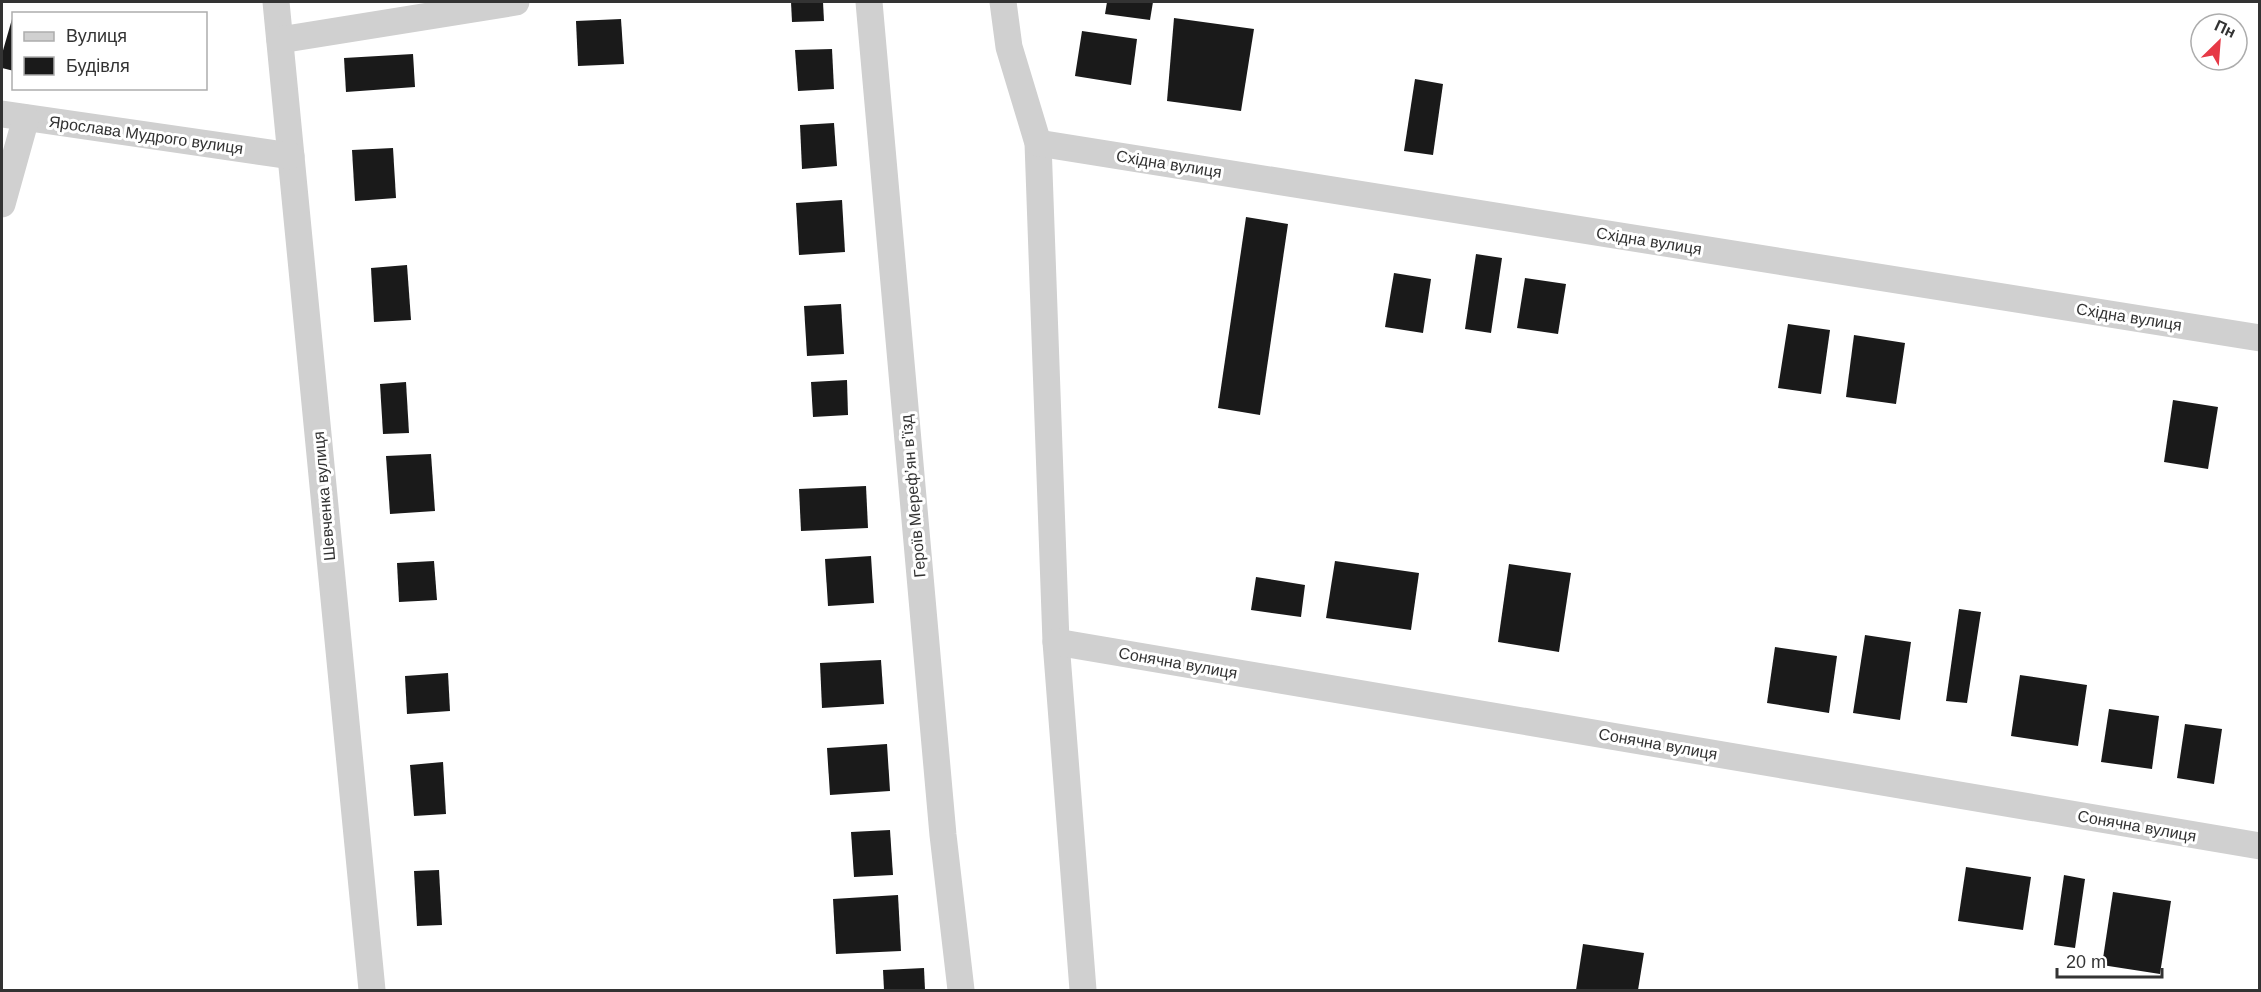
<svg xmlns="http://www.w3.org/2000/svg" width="2261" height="992" viewBox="0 0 2261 992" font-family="Arial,sans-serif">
	<rect width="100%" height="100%" fill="#fff"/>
	<g fill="#1a1a1a">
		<polygon points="791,2 823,2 824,21 792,22"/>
		<polygon points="1107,2 1153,2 1150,20 1105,14"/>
		<polygon points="14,12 14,71 2,68 2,54"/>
		<polygon points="1174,18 1254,29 1241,111 1167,101"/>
		<polygon points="621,19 624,64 578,66 576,21"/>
		<polygon points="1082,31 1137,39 1131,85 1075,76"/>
		<polygon points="832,49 834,89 798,91 795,50"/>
		<polygon points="413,54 415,87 346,92 344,58"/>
		<polygon points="1415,79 1443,84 1433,155 1404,151"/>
		<polygon points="834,123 837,166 802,169 800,125"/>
		<polygon points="393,148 396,198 355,201 352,150"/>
		<polygon points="842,200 845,252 799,255 796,203"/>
		<polygon points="1246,217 1288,224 1260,415 1218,408"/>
		<polygon points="1476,254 1502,258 1491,333 1465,329"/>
		<polygon points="407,265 411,320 374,322 371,268"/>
		<polygon points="1394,273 1431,279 1423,333 1385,327"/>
		<polygon points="1525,278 1566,284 1558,334 1517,328"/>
		<polygon points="841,304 844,354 807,356 804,306"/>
		<polygon points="1788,324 1830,330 1821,394 1778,388"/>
		<polygon points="1854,335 1905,343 1896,404 1846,397"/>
		<polygon points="847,380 848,415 813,417 811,382"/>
		<polygon points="406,382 409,433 383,434 380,384"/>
		<polygon points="2173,400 2218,407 2208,469 2164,462"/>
		<polygon points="431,454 435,511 390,514 386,456"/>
		<polygon points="866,486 868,528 801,531 799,489"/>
		<polygon points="871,556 874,603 828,606 825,559"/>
		<polygon points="434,561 437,600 399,602 397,563"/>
		<polygon points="1335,561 1419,573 1411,630 1326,618"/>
		<polygon points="1509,564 1571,573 1559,652 1498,642"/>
		<polygon points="1256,577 1305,585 1301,617 1251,610"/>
		<polygon points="1959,609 1981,612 1967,703 1946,701"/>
		<polygon points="1865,635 1911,642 1900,720 1853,713"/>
		<polygon points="1775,647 1837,656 1829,713 1767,703"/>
		<polygon points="881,660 884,704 822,708 820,663"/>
		<polygon points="448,673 450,711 407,714 405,676"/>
		<polygon points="2020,675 2087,685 2078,746 2011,736"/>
		<polygon points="2109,709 2159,716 2152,769 2101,762"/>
		<polygon points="2185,724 2222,729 2214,784 2177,778"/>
		<polygon points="887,744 890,791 830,795 827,748"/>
		<polygon points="443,762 446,814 414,816 410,765"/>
		<polygon points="890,830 893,875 854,877 851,832"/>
		<polygon points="1966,867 2031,877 2023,930 1958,921"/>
		<polygon points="439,870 442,925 417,926 414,871"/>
		<polygon points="2064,875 2085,879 2075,948 2054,945"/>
		<polygon points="2113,892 2171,901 2160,974 2102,965"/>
		<polygon points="898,895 901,951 836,954 833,899"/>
		<polygon points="1583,944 1644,953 1638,990 1576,990"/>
		<polygon points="924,968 925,990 884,990 883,970"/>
	</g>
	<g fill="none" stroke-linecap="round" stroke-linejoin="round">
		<g stroke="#d0d0d0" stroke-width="27">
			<polyline points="276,2 372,990"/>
			<polyline points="869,2 943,835 961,990"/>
			<polyline points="1003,2 1009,47 1038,143 1056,642 1083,990"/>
			<polyline points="280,40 516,2"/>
			<polyline points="2,114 291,156"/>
			<polyline points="1038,143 2260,338"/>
			<polyline points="2,204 26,118"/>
			<polyline points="1056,642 2260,846"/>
		</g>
	</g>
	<g text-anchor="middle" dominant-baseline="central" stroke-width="6" stroke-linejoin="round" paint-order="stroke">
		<g font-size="16" fill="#333" stroke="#fff">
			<text transform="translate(146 135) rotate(8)">Ярослава Мудрого вулиця</text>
			<text transform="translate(1169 164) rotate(9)">Східна вулиця</text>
			<text transform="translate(1649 241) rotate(9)">Східна вулиця</text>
			<text transform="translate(2129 317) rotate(9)">Східна вулиця</text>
			<text transform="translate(324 496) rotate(-95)">Шевченка вулиця</text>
			<text transform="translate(913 496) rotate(-95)">Героїв Мерефʼян вʼїзд</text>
			<text transform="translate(1178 663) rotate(10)">Сонячна вулиця</text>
			<text transform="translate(1658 744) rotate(10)">Сонячна вулиця</text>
			<text transform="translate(2137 826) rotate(10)">Сонячна вулиця</text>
		</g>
	</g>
	<rect width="2261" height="992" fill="none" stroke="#333333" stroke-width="6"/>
	<rect x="12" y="12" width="195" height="78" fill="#ffffff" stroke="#adadad" stroke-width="1.5"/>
	<rect x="24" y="32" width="30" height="9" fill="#d0d0d0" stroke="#adadad" stroke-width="1.5"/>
	<text x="66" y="42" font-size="18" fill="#333333">Вулиця</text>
	<rect x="24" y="57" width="30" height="18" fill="#1a1a1a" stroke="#adadad" stroke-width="1.5"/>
	<text x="66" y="72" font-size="18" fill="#333333">Будівля</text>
	<g transform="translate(2219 42) rotate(25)"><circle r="28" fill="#ffffff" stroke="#adadad" stroke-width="1.5"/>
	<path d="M0-4.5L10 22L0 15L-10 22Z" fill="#e63946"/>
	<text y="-9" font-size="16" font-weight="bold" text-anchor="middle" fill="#333333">Пн</text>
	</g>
	<path d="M2057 968v9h105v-9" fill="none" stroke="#333333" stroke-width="3"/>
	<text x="2066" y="968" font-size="18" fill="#333333" stroke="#ffffff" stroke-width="4.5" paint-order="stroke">20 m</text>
</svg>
